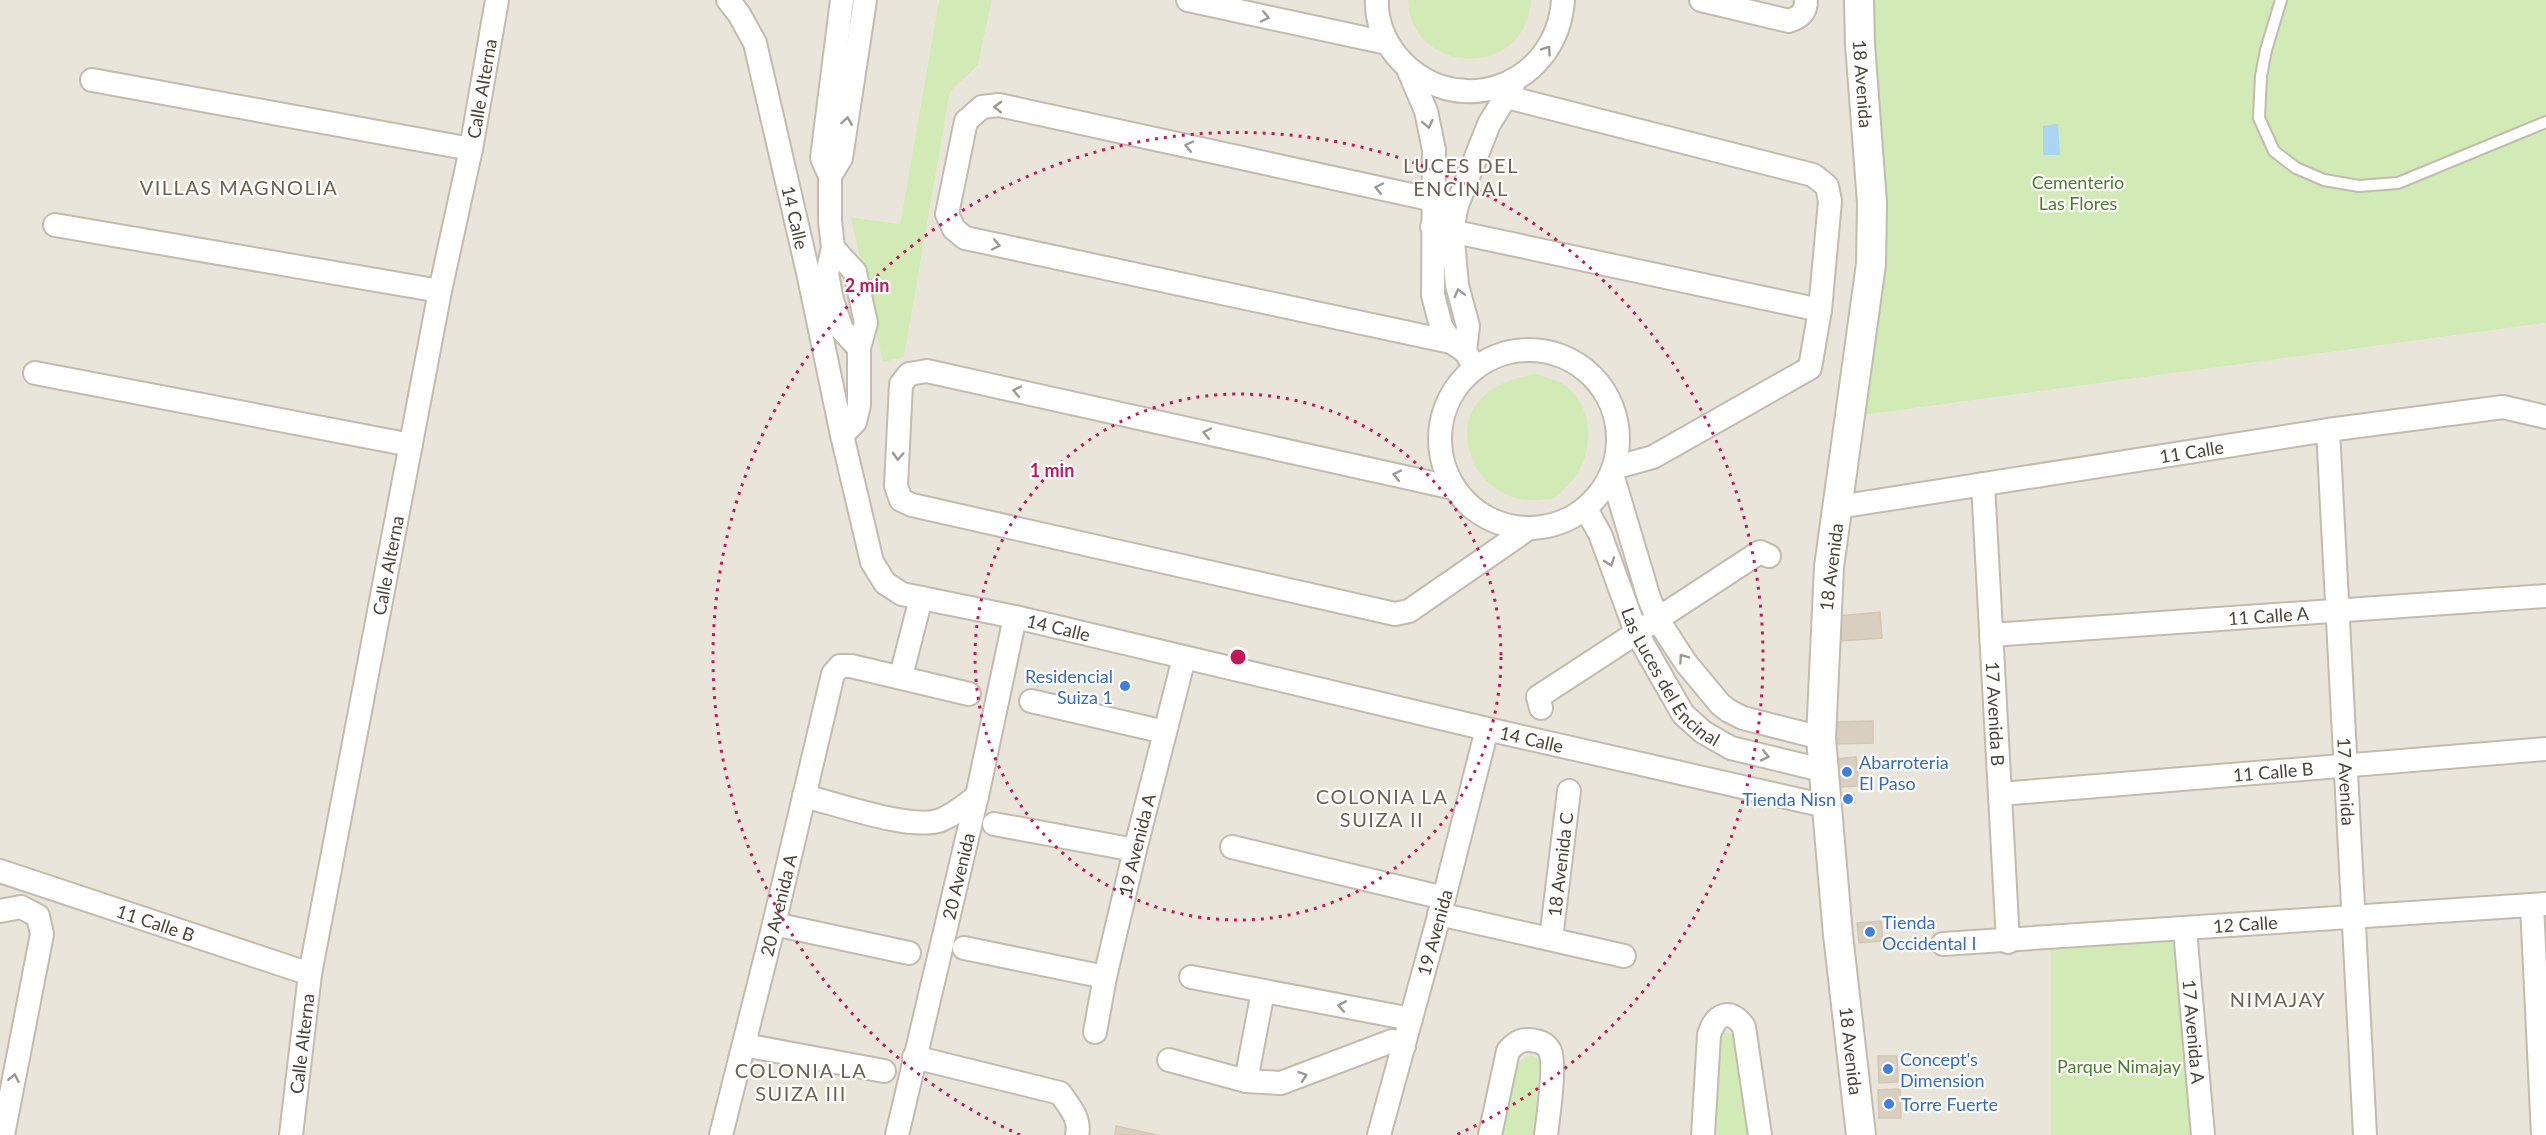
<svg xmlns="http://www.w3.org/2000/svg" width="2546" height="1135" viewBox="0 0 2546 1135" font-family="Lato,sans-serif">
	<rect width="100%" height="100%" fill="#f6f3ec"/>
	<polygon fill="#eae5da" points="0,0 939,0 900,224 852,217 904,357 950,92 978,65 992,0 1873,0 1885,200 1885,264 1864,415 2546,323 2546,1135 0,1135"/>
	<g fill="#d2eab5">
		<polygon points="939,0 992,0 978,65 950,92 904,357 883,362 851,217 900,224"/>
		<path d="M 1408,0 L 1531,0 C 1526,81 1410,75 1408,0 Z"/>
		<polygon points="1873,0 2546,0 2546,323 1864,415 1885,264 1885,200"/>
		<path d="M 1536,374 C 1545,377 1558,380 1566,386 C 1599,412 1593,466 1563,490 C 1560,493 1556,497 1552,499 C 1548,500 1542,499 1538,500 C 1508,502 1481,485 1471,456 C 1454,407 1493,380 1536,374 Z"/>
		<polygon points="2175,940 2193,1135 2051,1135 2051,954 2049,947"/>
		<polygon points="1718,1032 1739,1035 1751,1135 1717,1135"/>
		<polygon points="1530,1055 1539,1059 1534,1135 1500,1135 1512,1067"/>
	</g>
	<polygon fill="#a9d4f2" points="2058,124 2060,155 2043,155 2043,126"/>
	<g fill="#d8cfc1" stroke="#d3c7b4" stroke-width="1.5">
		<polygon points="1880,612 1882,638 1841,641 1839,616"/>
		<polygon points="1873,721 1873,743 1834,744 1834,722"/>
		<polygon points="1856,757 1859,786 1838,787 1836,759"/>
		<polygon points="1854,794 1855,803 1842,804 1841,795"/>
		<polygon points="1881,921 1883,941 1859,943 1857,923"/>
		<polygon points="1878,1056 1897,1056 1898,1082 1879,1083"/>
		<polygon points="1900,1089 1901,1118 1879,1118 1878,1090"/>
		<polygon points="1116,1126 1157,1135 1115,1135"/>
	</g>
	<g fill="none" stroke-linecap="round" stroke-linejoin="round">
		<g stroke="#c2bbae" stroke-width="14">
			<polyline id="service" points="2281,0 2266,50 2261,76 2259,118 2274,151 2296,168 2324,180 2359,186 2398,183 2546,122"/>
		</g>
		<g stroke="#c2bbae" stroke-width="26">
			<g id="minor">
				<path id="s1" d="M 728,0 L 739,14 L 755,43 L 809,277 L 842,435 L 872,562 L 885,583 L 902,594 L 1015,617 L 1487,729 L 1826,806"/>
				<polyline points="842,0 822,158 830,176 830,221 833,248 827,274 832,300 842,330 859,348"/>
				<polyline points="1188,0 1387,43"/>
				<path d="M 1377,0 C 1376,20 1384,40 1396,55 C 1453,124 1557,88 1563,0"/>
				<path d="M 1701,0 L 1789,21 C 1800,17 1806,13 1806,0"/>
				<polyline points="1408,69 1426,111 1434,150 1433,295 1441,326 1451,342 1465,351 1475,368"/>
				<polyline points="92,80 471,149"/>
				<polyline points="1507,97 1813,175 1827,186 1830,201 1820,310 1810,368 1653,457 1614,468"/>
				<polyline points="830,176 841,158 865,0"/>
				<polyline points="55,225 440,291"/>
				<polyline points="1432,227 1820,310"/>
				<polyline points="833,248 855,272 866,323 859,348 859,405 855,422 842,435"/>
				<polyline points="1451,342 965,238 954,229 947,214 966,121 982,107 999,105 1457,205"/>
				<circle cx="1529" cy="439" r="89"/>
				<polyline points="1465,351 1468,326 1457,285 1452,230 1457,205 1489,124 1513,85"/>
				<polyline points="35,373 411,445"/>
				<path id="s2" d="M 2328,430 L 2365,1135"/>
				<polyline points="1612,474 1649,598 1658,620 1686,663 1720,704 1729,711 1743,718 1821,738"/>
				<path id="s3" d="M 1983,484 L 2008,942"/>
				<polyline points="1454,488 927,371 909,374 901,384 896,486 901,500 912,505 1395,614 1409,611 1529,528"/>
				<path id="s4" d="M 1838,507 L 2328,430 L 2503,407 L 2546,417"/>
				<path id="s5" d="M 1586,509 L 1600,534 L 1636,632 L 1683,714 L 1703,732 L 1731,748 L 1822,770"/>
				<path id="s6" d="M 1991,635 L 2546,596"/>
				<polyline points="901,676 921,598"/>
				<polyline points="1031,701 1165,732"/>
				<path d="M 1541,708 L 1538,697 C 1612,648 1686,601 1760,552 L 1769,556"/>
				<path id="s7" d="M 2000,794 L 2546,749"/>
				<path d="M 804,796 C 837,804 912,831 941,820 C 955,814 966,805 977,796"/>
				<polyline points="994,824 1135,850"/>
				<polyline points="1232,847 1444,898"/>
				<path id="s8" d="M 0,871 L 310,974"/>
				<polyline points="2532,905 2543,1135"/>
				<polyline points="0,911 21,907 38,916 42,934 3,1135"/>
				<polyline points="1439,914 1624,956"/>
				<polyline points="774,924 909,953"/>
				<path id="s9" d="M 2185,930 L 2203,1135"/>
				<path id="s10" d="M 1551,939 L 1569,791"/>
				<path id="s11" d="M 1943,944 L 2546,904"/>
				<polyline points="964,948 1105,977"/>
				<polyline points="1191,977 1411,1019"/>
				<path id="s12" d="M 1095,1032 L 1105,977 L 1135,850 L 1184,658"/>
				<polyline points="744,1045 884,1071"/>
				<path d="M 914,1057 L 1060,1093 C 1069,1106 1081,1119 1077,1135"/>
				<polyline points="1169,1060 1246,1081 1281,1083 1392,1041 1404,1046"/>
				<polyline points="1246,1081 1263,991"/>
				<path id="s13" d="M 291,1135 L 310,974 L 440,291 L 471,149 L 497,0"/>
				<path id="s14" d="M 721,1135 L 774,924 L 833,674 L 840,666 L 851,666 L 969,694"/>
				<path id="s15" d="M 897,1135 L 977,796 L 1015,617"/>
				<path id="s16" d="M 1379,1135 L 1444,898 L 1487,729"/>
				<path d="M 1490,1135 L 1508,1051 C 1517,1041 1523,1038 1536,1041 C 1542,1042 1547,1045 1550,1051 C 1556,1065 1548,1118 1546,1135"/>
				<path d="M 1703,1135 L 1709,1035 C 1715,1014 1731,1007 1744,1027 L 1760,1135"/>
			</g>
		</g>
		<g stroke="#c2bbae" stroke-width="32">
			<g id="tertiary">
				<path id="s17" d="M 1859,0 L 1860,44 L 1872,203 L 1871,264 L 1829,567 L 1821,738 L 1838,935 L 1861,1135"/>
			</g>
		</g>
		<use href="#service" stroke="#fff" stroke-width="10"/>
		<use href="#minor" stroke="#fff" stroke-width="22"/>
		<use href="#tertiary" stroke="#fff" stroke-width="28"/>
	</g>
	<defs><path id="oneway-chevron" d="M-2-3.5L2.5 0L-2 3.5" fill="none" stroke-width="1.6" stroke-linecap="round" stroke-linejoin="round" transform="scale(1.5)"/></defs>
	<g stroke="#9c9892">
		<use href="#oneway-chevron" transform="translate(1265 17) rotate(12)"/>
		<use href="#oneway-chevron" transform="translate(1547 50) rotate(-55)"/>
		<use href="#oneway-chevron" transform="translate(998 107) rotate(-179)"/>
		<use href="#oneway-chevron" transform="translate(847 121) rotate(-82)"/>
		<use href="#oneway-chevron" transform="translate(1428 124) rotate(79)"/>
		<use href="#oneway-chevron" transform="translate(1189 146) rotate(-168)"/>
		<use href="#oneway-chevron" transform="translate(1379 188) rotate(-168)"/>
		<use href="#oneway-chevron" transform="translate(996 245) rotate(12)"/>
		<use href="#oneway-chevron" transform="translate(1459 293) rotate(-104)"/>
		<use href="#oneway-chevron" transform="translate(1017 391) rotate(-168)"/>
		<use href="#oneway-chevron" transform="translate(1207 433) rotate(-168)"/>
		<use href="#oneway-chevron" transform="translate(898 456) rotate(93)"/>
		<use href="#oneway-chevron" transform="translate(1397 475) rotate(-168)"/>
		<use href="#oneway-chevron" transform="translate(1610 562) rotate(71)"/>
		<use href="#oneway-chevron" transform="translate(1683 658) rotate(-125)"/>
		<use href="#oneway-chevron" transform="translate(1765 756) rotate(13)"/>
		<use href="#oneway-chevron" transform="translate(1342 1006) rotate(-170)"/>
		<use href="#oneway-chevron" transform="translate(1303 1076) rotate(-19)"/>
		<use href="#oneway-chevron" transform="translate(14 1078) rotate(-79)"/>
	</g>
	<g fill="none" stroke="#c2185b" stroke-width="3" stroke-dasharray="3 6">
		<circle cx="1238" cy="657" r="263"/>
		<path d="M1020 1135A525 525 0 1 1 1456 1135"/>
	</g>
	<g fill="#3f7fe0" stroke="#fff" stroke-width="2">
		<circle cx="1125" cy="686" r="6"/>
		<circle cx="1847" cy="772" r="6"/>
		<circle cx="1848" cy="799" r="6"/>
		<circle cx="1870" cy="932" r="6"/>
		<circle cx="1888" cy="1069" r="6"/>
		<circle cx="1889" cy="1104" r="6"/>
	</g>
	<g text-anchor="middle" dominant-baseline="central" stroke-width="4.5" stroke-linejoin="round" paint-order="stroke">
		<g font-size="18" fill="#4b4439" stroke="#fff">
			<text stroke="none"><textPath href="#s17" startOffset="84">18 Avenida</textPath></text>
			<text stroke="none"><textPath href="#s13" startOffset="1064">Calle Alterna</textPath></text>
			<text stroke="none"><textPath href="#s1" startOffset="230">14 Calle</textPath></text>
			<text stroke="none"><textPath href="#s4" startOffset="358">11 Calle</textPath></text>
			<text stroke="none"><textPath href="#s13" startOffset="578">Calle Alterna</textPath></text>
			<text transform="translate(1831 567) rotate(-83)">18 Avenida</text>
			<text stroke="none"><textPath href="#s6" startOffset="278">11 Calle A</textPath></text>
			<text stroke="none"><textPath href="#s1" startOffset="788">14 Calle</textPath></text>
			<text stroke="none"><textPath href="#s5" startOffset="190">Las Luces del Encinal</textPath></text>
			<text stroke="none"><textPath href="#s3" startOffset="230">17 Avenida B</textPath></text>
			<text stroke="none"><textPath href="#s1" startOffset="1274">14 Calle</textPath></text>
			<text stroke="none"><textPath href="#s7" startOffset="274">11 Calle B</textPath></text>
			<text stroke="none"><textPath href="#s2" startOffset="352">17 Avenida</textPath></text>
			<text stroke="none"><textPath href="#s12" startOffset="192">19 Avenida A</textPath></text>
			<text stroke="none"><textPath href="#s10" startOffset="75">18 Avenida C</textPath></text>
			<text stroke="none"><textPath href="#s15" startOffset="266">20 Avenida</textPath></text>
			<text stroke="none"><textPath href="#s14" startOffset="237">20 Avenida A</textPath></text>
			<text stroke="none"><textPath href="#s8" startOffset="164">11 Calle B</textPath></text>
			<text stroke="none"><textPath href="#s11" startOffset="303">12 Calle</textPath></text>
			<text stroke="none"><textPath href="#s16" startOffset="210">19 Avenida</textPath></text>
			<text stroke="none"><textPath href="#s9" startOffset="102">17 Avenida A</textPath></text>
			<text stroke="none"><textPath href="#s13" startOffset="92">Calle Alterna</textPath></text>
			<text stroke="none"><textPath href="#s17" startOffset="1056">18 Avenida</textPath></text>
		</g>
		<g font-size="18" fill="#4a7f2a" stroke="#fff">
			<text x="2078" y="182">Cementerio<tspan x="2078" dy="21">Las Flores</tspan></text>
			<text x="2119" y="1066">Parque Nimajay</text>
		</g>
		<g font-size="18" fill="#366cbe" stroke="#fff" text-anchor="start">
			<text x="1113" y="676" text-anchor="end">Residencial<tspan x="1113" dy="21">Suiza 1</tspan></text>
			<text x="1859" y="762">Abarroteria<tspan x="1859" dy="21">El Paso</tspan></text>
			<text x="1836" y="799" text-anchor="end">Tienda Nisn</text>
			<text x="1882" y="922">Tienda<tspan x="1882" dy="21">Occidental I</tspan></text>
			<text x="1900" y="1059">Concept's<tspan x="1900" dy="21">Dimension</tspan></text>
			<text x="1901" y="1104">Torre Fuerte</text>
		</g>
		<g font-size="20" letter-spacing="1.5" fill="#6e6250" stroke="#fff">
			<text x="1461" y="165">LUCES DEL<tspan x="1461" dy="23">ENCINAL</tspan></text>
			<text x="239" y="187">VILLAS MAGNOLIA</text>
			<text x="1382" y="796">COLONIA LA<tspan x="1382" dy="23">SUIZA II</tspan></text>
			<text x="2278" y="999">NIMAJAY</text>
			<text x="801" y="1070">COLONIA LA<tspan x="801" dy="23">SUIZA III</tspan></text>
		</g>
	</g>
	<circle cx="1238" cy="657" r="9" fill="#c2185b" stroke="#fff" stroke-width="3"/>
	<g font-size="18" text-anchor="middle" font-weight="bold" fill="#c2185b" stroke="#fff" stroke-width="4.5" stroke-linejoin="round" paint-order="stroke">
		<text x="867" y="292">2 min</text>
		<text x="1052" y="477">1 min</text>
	</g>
</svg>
